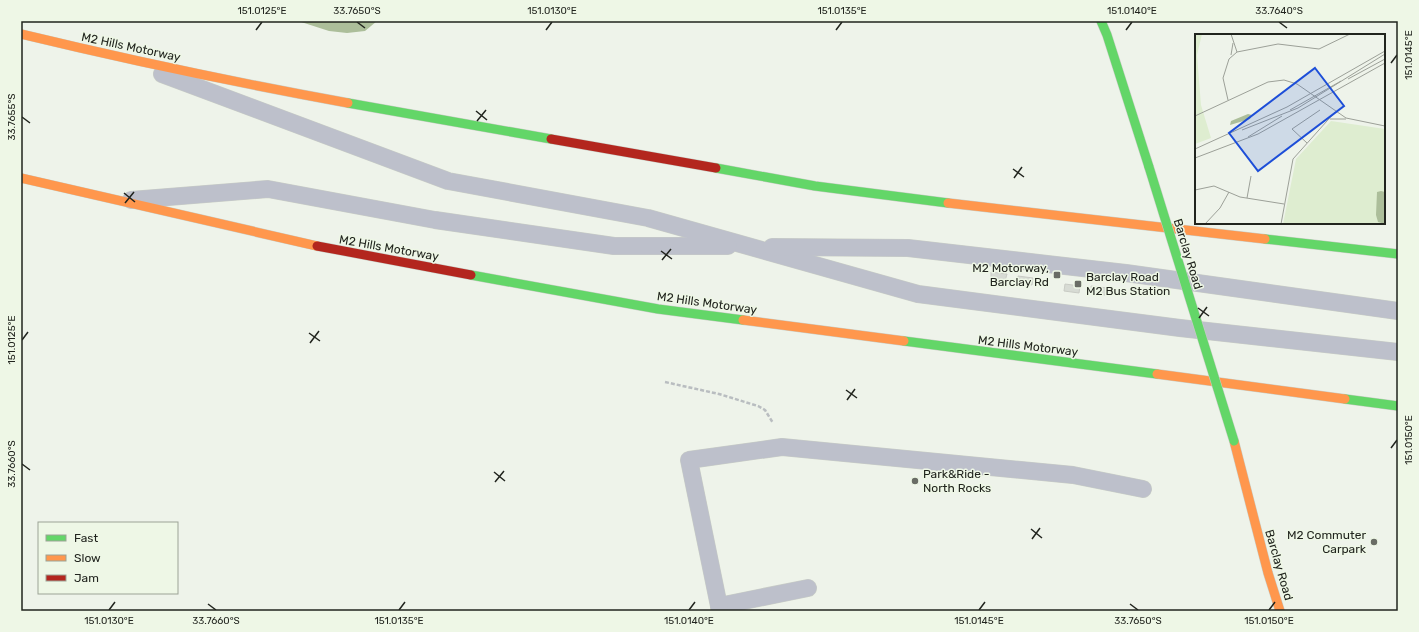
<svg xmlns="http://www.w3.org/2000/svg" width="1419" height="632" viewBox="0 0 1419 632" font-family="Rubik,sans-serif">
	<rect width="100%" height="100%" fill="#eef3ea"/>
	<polygon fill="#acbe9a" points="298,21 377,21 365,31 347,33 329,31"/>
	<g fill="#d7dbd4" stroke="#c9ccc5">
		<polygon points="991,272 1007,274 1005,281 991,279"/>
		<polygon points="1018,276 1033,278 1032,285 1017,283"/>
		<polygon points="1065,284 1080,286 1079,293 1064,291"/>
		<polygon points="1091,286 1107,288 1105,295 1091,293"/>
	</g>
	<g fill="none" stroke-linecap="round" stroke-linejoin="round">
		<g stroke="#c9cdc6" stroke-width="18">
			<g id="lane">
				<polyline points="162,74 448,181 648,218 918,294 1180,328 1398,352"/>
				<polyline points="131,200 268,189 435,220 614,246 728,246"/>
				<polyline points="772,247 908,248 1126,273 1398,311"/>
				<polyline points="719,606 808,588"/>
				<polyline points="720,611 689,460 782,447 1073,475 1143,489"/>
			</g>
		</g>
		<g stroke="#c9cdc6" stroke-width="10">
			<g id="fast">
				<polyline points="1101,21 1107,35 1149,167"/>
				<polyline points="348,103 551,139"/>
				<polyline points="716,168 815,186 948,203"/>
				<polyline points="1265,239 1398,254"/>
				<polyline points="471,275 658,309 743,320"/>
				<polyline points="904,341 1157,374"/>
				<polyline points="1345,399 1398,406"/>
			</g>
		</g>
		<g stroke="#c9cdc6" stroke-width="10">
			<g id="slow">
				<path d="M 21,34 C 129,60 238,83 348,103"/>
				<polyline points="21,178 317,246"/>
				<polyline points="948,203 1265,239"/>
				<polyline points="743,320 904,341"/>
				<polyline points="1157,374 1345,399"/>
				<polyline points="1234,441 1268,573 1280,611"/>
			</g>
		</g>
		<g stroke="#c9cdc6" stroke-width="10">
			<g id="jam">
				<polyline points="551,139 716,168"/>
				<polyline points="317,246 471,275"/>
			</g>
		</g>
		<polyline stroke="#b9bdc0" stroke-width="2.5" stroke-dasharray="4 2" stroke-linecap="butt" points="665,382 719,394 758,406 765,410 773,423"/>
		<use href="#lane" stroke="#bdc0cb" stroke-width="17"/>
		<use href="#fast" stroke="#63d668" stroke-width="9"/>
		<use href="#slow" stroke="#ff974d" stroke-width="9"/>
		<use href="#jam" stroke="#b3261e" stroke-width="9"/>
		<g stroke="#c9cdc6" stroke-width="10" stroke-linecap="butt">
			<polyline id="fast-bridge" points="1149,167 1234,441"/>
		</g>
		<use href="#fast-bridge" stroke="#63d668" stroke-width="9"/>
	</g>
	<path fill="none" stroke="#21241e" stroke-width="1.5" d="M 357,22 L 365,28M 1279,22 L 1287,28M 256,30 L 262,22M 546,30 L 552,22M 836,30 L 842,22M 1126,30 L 1132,22M 1391,63 L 1397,55M 476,111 L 487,120M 22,117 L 30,123M 477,121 L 486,110M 1013,169 L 1024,177M 1014,178 L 1022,167M 124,193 L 135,202M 125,203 L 134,192M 661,251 L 672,259M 662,260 L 671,249M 1198,308 L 1209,316M 1199,318 L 1207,307M 309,333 L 320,341M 22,340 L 28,332M 310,343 L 319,331M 846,390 L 857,398M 847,400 L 855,389M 1391,448 L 1397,440M 22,464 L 30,470M 494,472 L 505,481M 495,482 L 504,471M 1031,529 L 1042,538M 1032,539 L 1040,528M 208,604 L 216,610M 1130,604 L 1138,610M 109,610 L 115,602M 399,610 L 405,602M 689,610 L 695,602M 979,610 L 985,602M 1269,610 L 1275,602"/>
	<g fill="#696c65" stroke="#eef7e6" stroke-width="1.5">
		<rect x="1053" y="271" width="8" height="8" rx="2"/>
		<rect x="1074" y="280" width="8" height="8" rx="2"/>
		<circle cx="915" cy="481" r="4"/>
		<circle cx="1374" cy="542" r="4"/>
	</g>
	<g text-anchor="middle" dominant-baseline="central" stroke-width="3" stroke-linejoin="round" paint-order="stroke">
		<g font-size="12" fill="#21241e" stroke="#eef7e6">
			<text transform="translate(131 47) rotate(12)">M2 Hills Motorway</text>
			<text transform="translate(389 248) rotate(10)">M2 Hills Motorway</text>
			<text transform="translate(1188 254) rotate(73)">Barclay Road</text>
			<text transform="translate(707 303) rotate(8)">M2 Hills Motorway</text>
			<text transform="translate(1028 346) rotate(7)">M2 Hills Motorway</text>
			<text transform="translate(1279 565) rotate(74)">Barclay Road</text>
		</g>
		<g font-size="12" fill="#21241e" stroke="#eef7e6" text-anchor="end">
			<text x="1049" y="268">M2 Motorway,<tspan x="1049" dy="14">Barclay Rd</tspan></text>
			<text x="1086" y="277" text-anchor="start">Barclay Road<tspan x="1086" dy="14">M2 Bus Station</tspan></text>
			<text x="923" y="474" text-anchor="start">Park&amp;Ride -<tspan x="923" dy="14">North Rocks</tspan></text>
			<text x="1366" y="535">M2 Commuter<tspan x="1366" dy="14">Carpark</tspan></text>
		</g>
	</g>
	<g transform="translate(1195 34)">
		<rect width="190" height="190" fill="#eef3ea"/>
		<path d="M 0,0 L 7,0 L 2,21 L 6,71 L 16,104 L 0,110 ZM 136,87 L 190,95 L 190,190 L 88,190 L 101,125 Z" fill="#deedd0"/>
		<path d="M 53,80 L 57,81 L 55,85 L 35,91 L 36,87 ZM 186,157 L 190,158 L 190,190 L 183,188 L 181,181 L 182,158 Z" fill="#acbe9a"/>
		<path fill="none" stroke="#9ca098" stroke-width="1" d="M 36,0 L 42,18M 36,21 L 38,9M 153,45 L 190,25M 33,66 L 28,44 L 34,25 L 42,18 L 83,10 L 124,15 L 155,0M 95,76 L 146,47M 0,82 L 73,48 L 89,46 L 102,50 L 151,84 L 190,92M 135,85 L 151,85M 47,96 L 103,74 L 190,20M 53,103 L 87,82M 112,109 L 97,95 L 125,76M 0,115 L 92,73 L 190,17M 0,124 L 63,100 L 190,29M 0,156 L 19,152 L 45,163 L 89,170M 52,164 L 56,142M 10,190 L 25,174 L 34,158M 86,190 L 98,125 L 140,78"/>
		<path fill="#1d4ed8" fill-opacity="0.15" stroke="#1d4ed8" stroke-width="2" d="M 120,34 L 149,72 L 63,137 L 34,99 Z"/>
		<rect width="190" height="190" fill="none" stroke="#21241e" stroke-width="2"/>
	</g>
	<rect width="1419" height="632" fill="none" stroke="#eef7e6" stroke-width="44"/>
	<rect x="38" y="522" width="140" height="72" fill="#eef7e6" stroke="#9ca396"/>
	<rect x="46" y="535" width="20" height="6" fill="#63d668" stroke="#9ca396"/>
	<text x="74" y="542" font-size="12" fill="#21241e">Fast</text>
	<rect x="46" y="555" width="20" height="6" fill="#ff974d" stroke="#9ca396"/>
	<text x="74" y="562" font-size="12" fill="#21241e">Slow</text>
	<rect x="46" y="575" width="20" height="6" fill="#b3261e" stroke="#9ca396"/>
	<text x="74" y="582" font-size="12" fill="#21241e">Jam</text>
	<rect x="22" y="22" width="1375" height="588" fill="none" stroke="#21241e" stroke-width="1.5"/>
	<g font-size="10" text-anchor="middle" fill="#21241e">
		<text x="262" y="14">151.0125°E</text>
		<text x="357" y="14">33.7650°S</text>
		<text x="552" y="14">151.0130°E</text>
		<text x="842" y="14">151.0135°E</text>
		<text x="1132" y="14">151.0140°E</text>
		<text x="1279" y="14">33.7640°S</text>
		<text transform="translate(1408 55) rotate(-90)" y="4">151.0145°E</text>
		<text transform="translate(11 117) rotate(-90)" y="4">33.7655°S</text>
		<text transform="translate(11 340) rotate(-90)" y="4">151.0125°E</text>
		<text transform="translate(1408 440) rotate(-90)" y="4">151.0150°E</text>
		<text transform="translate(11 464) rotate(-90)" y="4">33.7660°S</text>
		<text x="109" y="624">151.0130°E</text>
		<text x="216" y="624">33.7660°S</text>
		<text x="399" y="624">151.0135°E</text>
		<text x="689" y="624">151.0140°E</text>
		<text x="979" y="624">151.0145°E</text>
		<text x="1138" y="624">33.7650°S</text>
		<text x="1269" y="624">151.0150°E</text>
	</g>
</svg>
